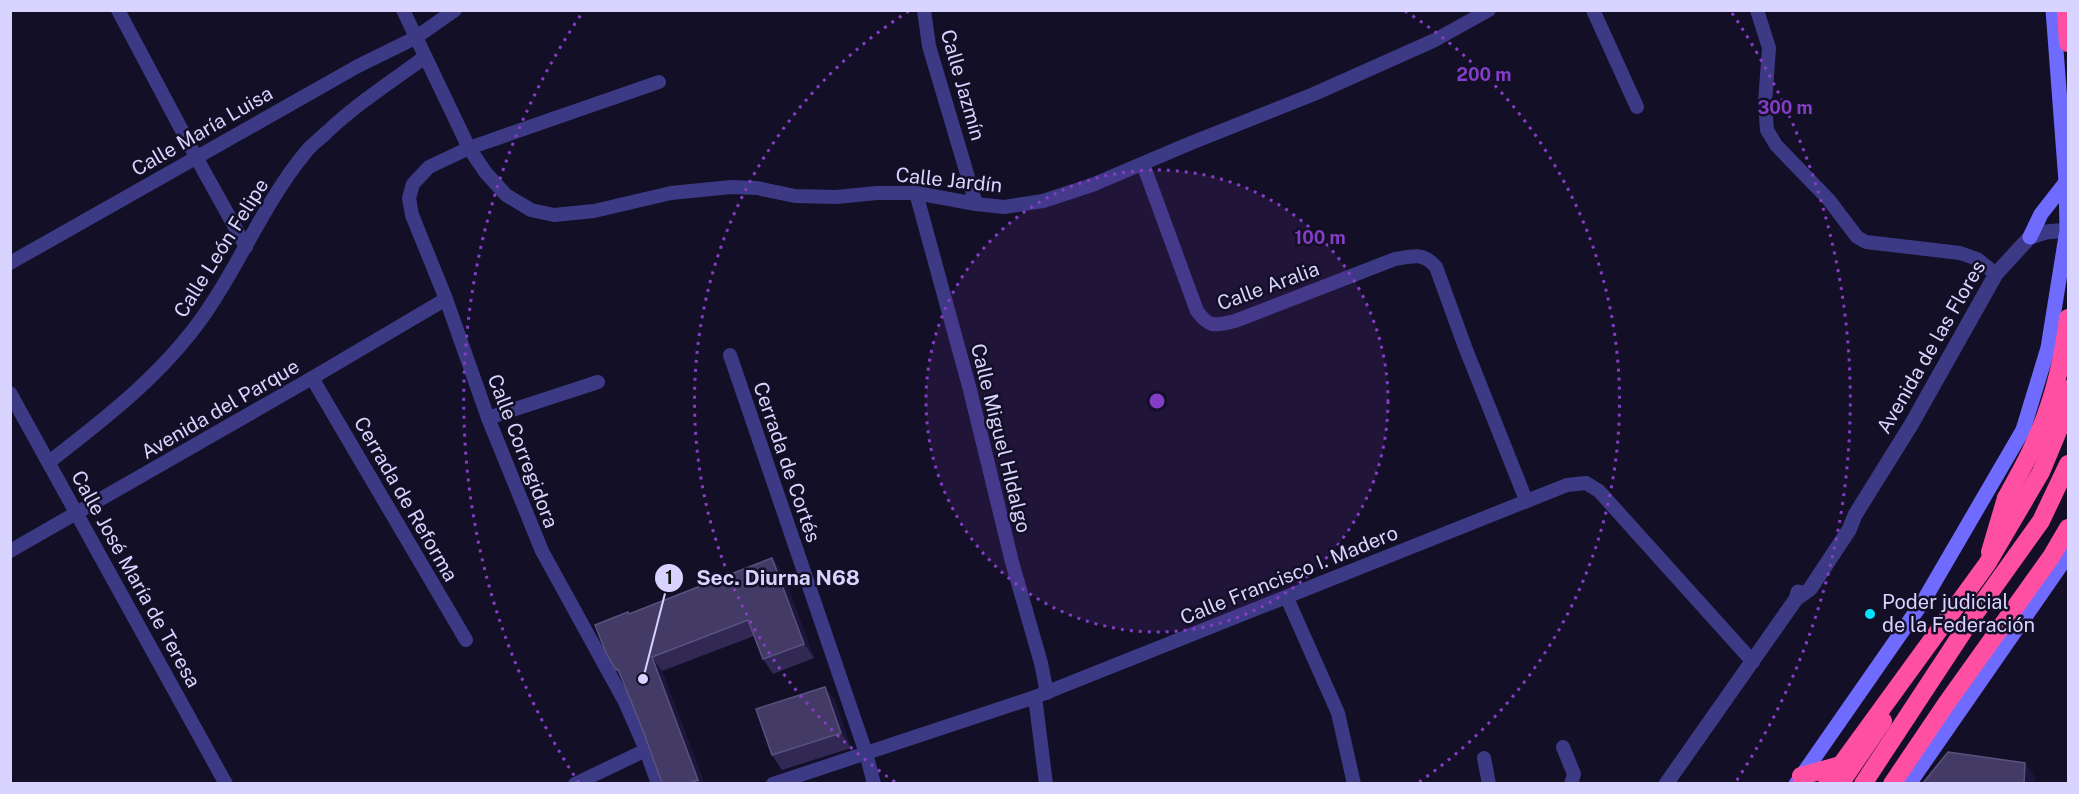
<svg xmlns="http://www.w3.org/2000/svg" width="2079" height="794" viewBox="0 0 2079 794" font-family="'Public Sans',sans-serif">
	<rect width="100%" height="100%" fill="#130f26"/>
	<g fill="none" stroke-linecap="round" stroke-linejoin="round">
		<g stroke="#3d3a85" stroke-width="14">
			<polyline points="118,10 196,157 246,247"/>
			<polyline points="403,10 469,148 486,173 506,195 531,210 554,215 594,211 671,193 731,187 757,188 795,196 836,197 877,193 916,193 976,204 1004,207 1043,201 1092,185 1191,143 1314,94 1435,40 1489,10"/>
			<polyline points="924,10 929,46 976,204"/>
			<polyline points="1593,10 1637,107"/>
			<polyline points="1757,10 1769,48 1765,103 1767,130 1776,145 1829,200 1857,237 1866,242 1960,253 1977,259 1996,274"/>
			<path d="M 1143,164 L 1197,311 C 1210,329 1216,325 1235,321 L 1395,259 C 1414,256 1423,252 1436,267 L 1465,347 L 1526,500"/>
			<polyline points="916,193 970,390 1012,562 1041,663 1047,693"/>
			<polyline points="10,263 358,66 415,38 455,10"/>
			<polyline points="730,355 866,753 874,784"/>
			<polyline points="312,378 466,640"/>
			<polyline points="10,393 226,784"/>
			<polyline points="488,418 598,382"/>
			<path d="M 49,462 C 110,415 173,366 214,300 C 245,252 268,198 305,153 C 311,145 320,139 328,131 C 358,103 392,81 425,57"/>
			<polyline points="10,551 312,378 446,299"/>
			<polyline points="1287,598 1338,713 1354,784"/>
			<polyline points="1035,697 1046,784"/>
			<polyline points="1563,747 1574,774 1571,784"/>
			<polyline points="1484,758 1489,784"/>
			<polyline points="575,784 646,750"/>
			<polyline points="658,784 646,750 625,702 542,551 488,418 446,299 412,215 409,198 413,184 429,167 469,148 659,82"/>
			<polyline points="773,784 1035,697 1567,485 1586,483 1599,491 1753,662"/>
		</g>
		<g stroke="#3d3a85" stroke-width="15">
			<polyline points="1796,599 1810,589 1849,530 1855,515 1911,425 1996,274 2030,237 2046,232 2068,230"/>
			<polyline points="1666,784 1796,599 1798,592"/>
		</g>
		<g stroke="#6f6bff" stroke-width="15">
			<polyline points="2030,237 2041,214 2066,182"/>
			<polyline points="1796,784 1924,600 2023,430 2048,348 2067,230 2066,182 2053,10"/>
			<polyline points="1909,784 2068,555"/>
		</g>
		<g stroke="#ff4fa3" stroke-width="18">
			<polyline points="2066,10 2068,43"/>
			<polyline points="2060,423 2068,389"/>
			<polyline points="1990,552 2006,498"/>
			<polyline points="1801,776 1848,763"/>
			<polyline points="1840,784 1883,721"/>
			<polyline points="1863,784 1976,612 2041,521 2068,464"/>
			<polyline points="1892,784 1946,704 2051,557 2068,528"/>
		</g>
		<g stroke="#ff4fa3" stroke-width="18">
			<path d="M 2006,498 C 2015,481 2026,463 2034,444 C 2052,405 2063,361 2068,318"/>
			<polyline points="1827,784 1987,564 2041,472 2068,407"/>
		</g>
	</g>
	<g fill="#312854">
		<polygon points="772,558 782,572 814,658 773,674 763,659 754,636 662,671 704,783 662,783 644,733 623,681 616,670"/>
		<polygon points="825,687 835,701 851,748 782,770 772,755"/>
	</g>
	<g fill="#1d163a">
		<polygon points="772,558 782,572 814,658 804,644"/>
		<polygon points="652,657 662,671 704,783 701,783 698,780"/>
		<polygon points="825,687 835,701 851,748 841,733"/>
		<polygon points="2025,763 2035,777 2035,783 2024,783"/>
	</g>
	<g fill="#433a66" stroke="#5a527e" stroke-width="1.5">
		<polygon points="772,558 804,644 763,659 748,620 652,657 698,780 689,783 662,783 644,733 618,669 616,670 606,653 595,625 628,612 629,614"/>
		<polygon points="825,687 841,733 772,755 756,709"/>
		<polygon points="1948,752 2025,763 2024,783 1923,783"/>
	</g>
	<circle cx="1157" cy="401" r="231" fill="#843dc5" fill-opacity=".12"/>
	<g fill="none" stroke="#843dc5" stroke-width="3" stroke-dasharray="3 6">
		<circle cx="1157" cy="401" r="231"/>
		<path d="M895 782A462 462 0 0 1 909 11M1405 11A462 462 0 0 1 1419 782"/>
		<path d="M579 783A693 693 0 0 1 582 13M1732 13A693 693 0 0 1 1735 783"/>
	</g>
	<circle fill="#00e5ff" stroke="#130f26" stroke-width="2" cx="1870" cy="614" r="6"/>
	<g text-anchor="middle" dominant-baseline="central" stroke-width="5" stroke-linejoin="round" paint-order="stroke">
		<g font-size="20" fill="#d9d4ff" stroke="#130f26">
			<text transform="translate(963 85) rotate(74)">Calle Jazmín</text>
			<text transform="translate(202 131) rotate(-30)">Calle María Luisa</text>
			<text transform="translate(949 180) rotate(6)">Calle Jardín</text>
			<text transform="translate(221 248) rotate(-58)">Calle León Felipe</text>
			<text transform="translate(1268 286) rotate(-20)">Calle Aralia</text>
			<text transform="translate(1931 347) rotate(-60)">Avenida de las Flores</text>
			<text transform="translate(220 409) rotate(-30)">Avenida del Parque</text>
			<text transform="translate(1001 438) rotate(76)">Calle Miguel HIdalgo</text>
			<text transform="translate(523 451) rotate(69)">Calle Corregidora</text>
			<text transform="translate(787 462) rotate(71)">Cerrada de Cortés</text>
			<text transform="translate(406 499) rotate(60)">Cerrada de Reforma</text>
			<text transform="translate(1289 575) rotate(-22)">Calle Francisco I. Madero</text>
			<text transform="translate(136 579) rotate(61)">Calle José María de Teresa</text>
		</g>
		<g font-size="20" fill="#d9d4ff" stroke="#130f26" text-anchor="start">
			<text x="1882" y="602">Poder judicial<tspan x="1882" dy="23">de la Federación</tspan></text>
		</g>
	</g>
	<circle cx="1157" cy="401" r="9" fill="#843dc5" stroke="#130f26" stroke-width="3"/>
	<g font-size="18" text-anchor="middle" font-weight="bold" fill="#843dc5" stroke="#130f26" stroke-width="5" stroke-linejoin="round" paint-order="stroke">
		<text x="1484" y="81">200 m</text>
		<text x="1785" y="114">300 m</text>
		<text x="1320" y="244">100 m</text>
	</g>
	<path fill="none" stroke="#d9d4ff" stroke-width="2" d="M643 679L669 578"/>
	<g fill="#d9d4ff" stroke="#130f26" stroke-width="2">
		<circle cx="643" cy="679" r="6"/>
		<circle cx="669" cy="578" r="15"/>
	</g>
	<g font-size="18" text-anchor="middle" font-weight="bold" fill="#111">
		<text x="669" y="584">1</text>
	</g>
	<g font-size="21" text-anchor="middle" font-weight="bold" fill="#d9d4ff" stroke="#130f26" stroke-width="5" stroke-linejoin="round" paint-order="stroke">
		<text x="778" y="585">Sec. Diurna N68</text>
	</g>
	<rect width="2079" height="794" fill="none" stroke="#d9d4ff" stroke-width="24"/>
</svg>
